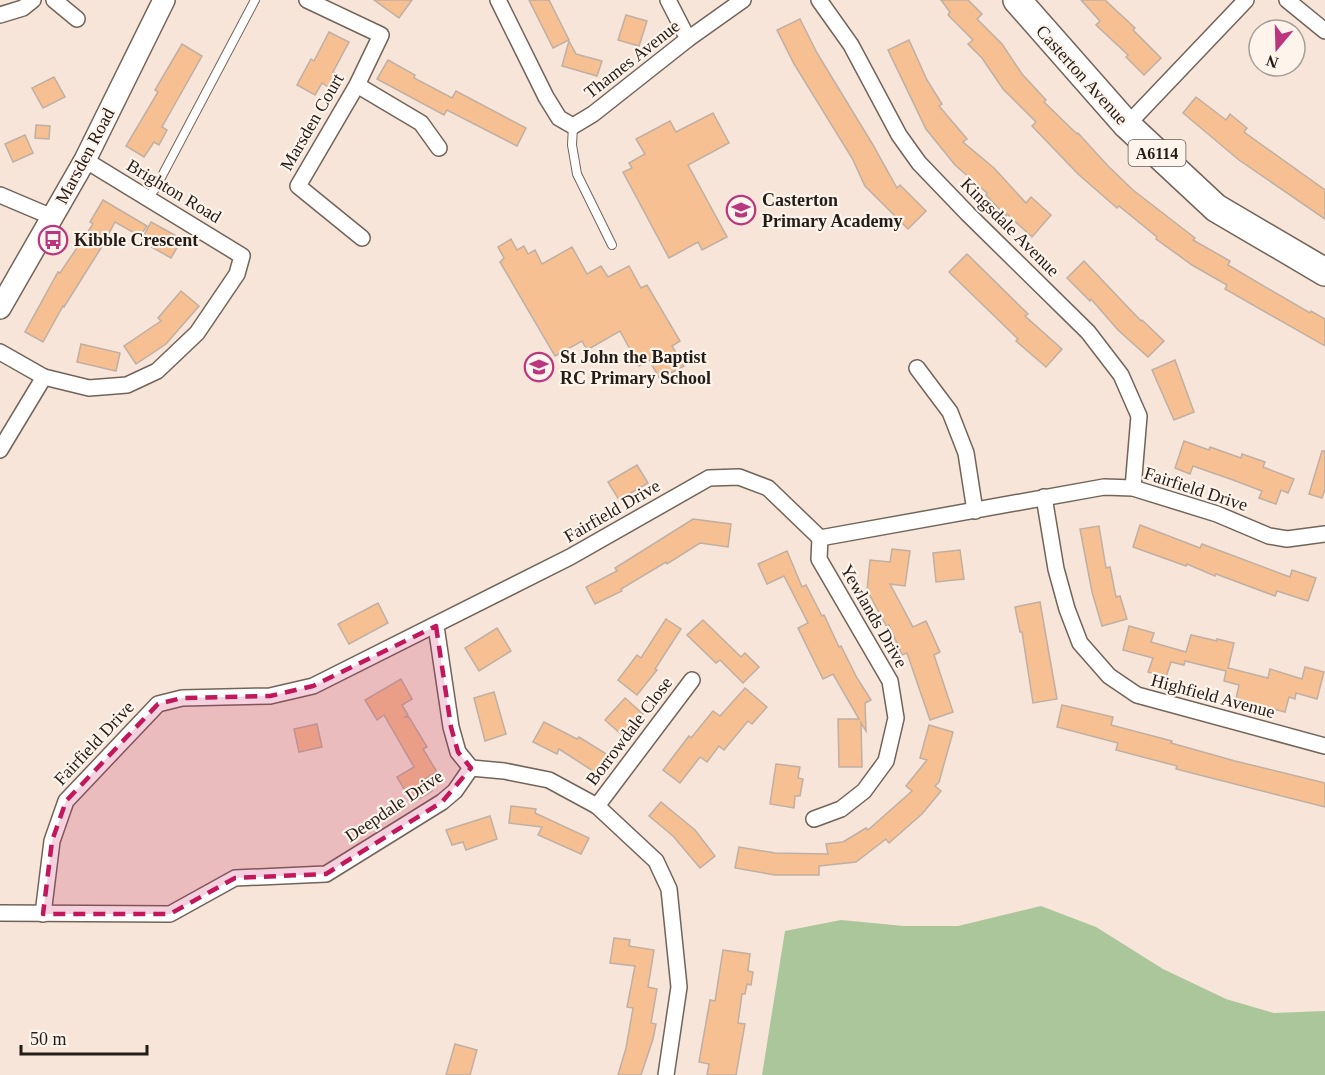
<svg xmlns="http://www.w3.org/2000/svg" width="1325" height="1075" viewBox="0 0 1325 1075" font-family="'Times New Roman',serif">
	<rect width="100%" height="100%" fill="#f6e5d8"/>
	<polygon fill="#aac69a" points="1041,906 1096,927 1163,969 1226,999 1274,1013 1325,1011 1325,1075 762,1075 785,931 841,920 904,926 958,926"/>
	<g fill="#f6c093" stroke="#c0afa2" stroke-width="1.5">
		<polygon points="374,0 412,0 399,18"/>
		<polygon points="529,0 549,0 569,40 553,48"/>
		<polygon points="941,0 968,0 982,14 977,19 1002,44 1022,74 1046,100 1044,102 1077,134 1078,133 1108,166 1133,190 1195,238 1193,240 1230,261 1228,265 1310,313 1311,311 1325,319 1325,346 1225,289 1227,285 1192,265 1156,239 1157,237 1119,206 1117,208 1078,174 1032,126 1036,122 1003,89 982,58 968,44 973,40 948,15 950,12"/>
		<polygon points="1081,0 1105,0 1135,28 1133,30 1161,58 1144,75 1126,57 1128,55 1096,25 1100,21"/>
		<polygon points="626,15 647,21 639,46 618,40"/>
		<polygon points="800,19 817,53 873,145 897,188 900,185 926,211 908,229 865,186 852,158 794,64 777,30"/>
		<polygon points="329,32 349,42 333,72 336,73 328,87 322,83 315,95 297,85 311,59 314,61"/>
		<polygon points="909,40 927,80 942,104 939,106 967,139 963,142 994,168 1026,203 1031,197 1051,215 1032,237 1007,214 1006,216 986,195 987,193 955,165 926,129 888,50"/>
		<polygon points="569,41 576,54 602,61 597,76 562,66"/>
		<polygon points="182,44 202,56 162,127 167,130 159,145 154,142 144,157 126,146 158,92 155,90"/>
		<polygon points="388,60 415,75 414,78 452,98 456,91 526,128 517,146 447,110 444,115 377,79"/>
		<polygon points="54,77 65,97 43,108 32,88"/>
		<polygon points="1196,97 1226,120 1230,114 1247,128 1244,132 1325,190 1325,219 1239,160 1183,113"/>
		<polygon points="713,113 729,143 688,165 727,237 702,250 698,242 669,258 623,172 632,168 629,163 645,154 636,139 670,121 676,132"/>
		<polygon points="36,125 50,126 49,139 35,138"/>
		<polygon points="25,135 33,153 13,162 5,144"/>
		<polygon points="103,200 147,226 140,236 115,222 101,248 64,307 63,306 43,342 25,332 58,272 60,273 93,224 90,222"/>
		<polygon points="151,222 182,239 171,258 141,241"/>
		<polygon points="511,239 517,250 524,246 528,254 535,250 542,264 572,247 587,274 601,266 608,277 629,266 641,288 647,285 680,341 672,346 684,366 660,379 649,360 639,366 620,331 587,350 582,341 555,356 500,262 504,258 498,247"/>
		<polygon points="967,254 1028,314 1025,316 1062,349 1046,367 1016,341 1018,339 949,272"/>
		<polygon points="1084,261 1141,321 1142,320 1164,341 1148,357 1118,330 1091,299 1090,301 1067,278"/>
		<polygon points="181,291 199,306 166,344 136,364 124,346 161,321 158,318"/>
		<polygon points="81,344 120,353 116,371 77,362"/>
		<polygon points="1175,360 1194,412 1174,420 1152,370"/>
		<polygon points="1184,441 1209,450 1210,447 1241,458 1242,454 1265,462 1263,467 1294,479 1288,493 1281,490 1276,504 1259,498 1262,491 1233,480 1193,466 1190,474 1175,468"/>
		<polygon points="1322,451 1325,451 1325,489 1322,498 1309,494"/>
		<polygon points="637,465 648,483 619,500 608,482"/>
		<polygon points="693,519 731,524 728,547 700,543 667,564 666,562 621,589 622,591 595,604 586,587 617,571 615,568"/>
		<polygon points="1140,525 1200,548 1202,544 1290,577 1292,570 1316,578 1308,601 1277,591 1275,596 1216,574 1215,576 1187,564 1186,566 1133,547"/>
		<polygon points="1099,526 1106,568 1110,567 1116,597 1120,596 1127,619 1102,626 1092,592 1080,529"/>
		<polygon points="892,549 910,551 905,586 890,584 913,627 926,621 940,652 934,655 953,712 930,720 907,653 902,655 889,625 887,627 867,590 870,560 890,562"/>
		<polygon points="960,550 964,579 936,582 933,553"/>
		<polygon points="787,551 802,587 806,585 822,616 824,615 839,647 841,646 857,678 871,700 865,703 866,731 861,723 862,767 839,767 838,719 859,719 833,674 823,679 798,628 808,623 784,576 767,584 758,564"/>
		<polygon points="1040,602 1057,699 1033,703 1022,632 1020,632 1015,607"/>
		<polygon points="378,603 388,623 349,644 338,624"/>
		<polygon points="666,619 681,629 655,669 657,670 637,695 618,680 637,655 641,658"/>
		<polygon points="703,620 741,657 745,653 759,667 743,683 720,660 716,663 687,635"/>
		<polygon points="1129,626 1154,633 1151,642 1186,652 1191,635 1217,641 1217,639 1234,643 1228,668 1268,678 1270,669 1302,679 1305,667 1324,672 1317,699 1296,693 1295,699 1289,697 1285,712 1236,699 1239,685 1224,681 1226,671 1185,661 1184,665 1171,662 1166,677 1148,672 1153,658 1123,650"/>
		<polygon points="497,628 511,651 479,671 465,648"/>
		<polygon points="401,679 412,699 402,705 408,715 405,717 409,717 427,747 423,749 437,772 425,779 432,791 412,803 397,777 414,767 384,715 377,720 365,700"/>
		<polygon points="745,688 767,707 752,724 748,721 724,750 719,746 707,762 700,757 680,783 663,770 689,736 691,738 713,711 720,716"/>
		<polygon points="494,692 506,734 485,741 474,698"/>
		<polygon points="625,698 643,714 623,736 605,720"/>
		<polygon points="1062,705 1113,717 1111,725 1172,741 1171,743 1235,761 1325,783 1325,807 1176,769 1177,766 1116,750 1118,743 1057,727"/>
		<polygon points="544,722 577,739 579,737 608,755 596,773 559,749 557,754 533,742"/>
		<polygon points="317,724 322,747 299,752 294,729"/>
		<polygon points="929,725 953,732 939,782 935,786 941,791 922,814 889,843 886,839 856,862 819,866 819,875 775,875 735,868 739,847 775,853 828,854 826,844 843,842 866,828 868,830 912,791 906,786 927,760 920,758"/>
		<polygon points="776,764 800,767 798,778 803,779 800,796 795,796 794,808 770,804"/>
		<polygon points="661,802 695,830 715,856 700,868 673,836 649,816"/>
		<polygon points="511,806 536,809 535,813 589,838 581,854 538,835 542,827 509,823"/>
		<polygon points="490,816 497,839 466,850 463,842 452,845 446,830"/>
		<polygon points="614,938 630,940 629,946 654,950 648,987 657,989 651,1023 656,1024 653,1039 641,1075 618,1075 626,1048 633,1008 627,1007 635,966 610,963"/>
		<polygon points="723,950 750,954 748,971 753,972 751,985 747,984 745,994 742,994 738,1023 745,1024 736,1075 707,1075 709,1064 699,1062 710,1000 715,1001"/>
		<polygon points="455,1044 477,1050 470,1075 446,1075"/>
	</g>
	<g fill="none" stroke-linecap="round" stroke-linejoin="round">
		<g stroke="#736459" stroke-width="10">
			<g id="lane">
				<polyline points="573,126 572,145 577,174 612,245"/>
				<polyline points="147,198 155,189 255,0"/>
			</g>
		</g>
		<g stroke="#736459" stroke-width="18">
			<g id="street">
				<polyline points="54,0 77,19"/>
				<polyline points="307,0 381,35 357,85 298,186 362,238"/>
				<polyline points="498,0 546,97 559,118 573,126 593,114 688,39 743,0"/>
				<polyline points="668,0 688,39"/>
				<polyline points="819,0 851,45 899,135 919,163 968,214 1088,332 1121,375 1139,416 1133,488"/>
				<polyline points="1287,0 1325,31"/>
				<polyline points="0,15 23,8 33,0"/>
				<polyline points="357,85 421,123 439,148"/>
				<polyline points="1127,125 1246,0"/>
				<polyline points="0,195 52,217"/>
				<polyline points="0,352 44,377 89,388 127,385 157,371 197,333 237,274 242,256 85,160"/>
				<polyline points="917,368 950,412 966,453 975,511"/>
				<polyline points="0,450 44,377"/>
				<polyline points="1044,497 1056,569 1067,609 1080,643 1109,676 1137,695 1325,746"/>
				<polyline points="820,538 1104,487 1133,488 1217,514 1269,536 1287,539 1325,534"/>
				<polyline points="436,626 451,727 458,752 471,768"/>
				<polyline points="597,806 692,680"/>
				<polyline points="814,819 841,809 864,791 886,761 896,718 890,681 819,559 820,538"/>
				<polyline points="0,913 170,914 235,878 326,874 442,802 455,791 471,768 504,771 549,780 597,806 656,861 669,889 679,987 666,1075"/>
				<polyline points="43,914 52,841 66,801 158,704 182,698 270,696 313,686 570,557 709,478 739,477 768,488 820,538"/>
			</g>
		</g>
		<g stroke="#736459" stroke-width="24">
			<polyline id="secondary" points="0,308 85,160 164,0"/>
		</g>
		<g stroke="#736459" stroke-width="30">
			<polyline id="highway" points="1017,0 1127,125 1216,208 1325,272"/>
		</g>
		<use href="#lane" stroke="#fff" stroke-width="8"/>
		<use href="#street" stroke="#fff" stroke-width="15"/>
		<use href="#secondary" stroke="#fff" stroke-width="21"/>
		<use href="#highway" stroke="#fff" stroke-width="27"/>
	</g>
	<path fill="#c2185b" fill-opacity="0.2" stroke="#c2185b" stroke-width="4.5" stroke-dasharray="12 8" stroke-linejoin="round" d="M 436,626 L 451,727 L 458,752 L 471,768 L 442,802 L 326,874 L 235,878 L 170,914 L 43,914 L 52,841 L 66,801 L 158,704 L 182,698 L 270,696 L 313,686 Z"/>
	<defs>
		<g id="school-ring" transform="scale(1.5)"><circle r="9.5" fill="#fef4ec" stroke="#ba377f" stroke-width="1.5"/><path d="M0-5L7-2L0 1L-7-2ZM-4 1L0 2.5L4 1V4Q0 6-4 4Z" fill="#ba377f"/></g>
		<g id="bus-ring" transform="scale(1.5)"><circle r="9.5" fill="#fef4ec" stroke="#ba377f" stroke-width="1.5"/><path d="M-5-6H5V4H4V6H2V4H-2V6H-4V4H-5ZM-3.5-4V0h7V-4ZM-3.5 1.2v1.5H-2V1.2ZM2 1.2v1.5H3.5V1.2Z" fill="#ba377f"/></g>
	</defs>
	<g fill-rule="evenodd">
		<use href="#school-ring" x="741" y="210"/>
		<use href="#bus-ring" x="53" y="240"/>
		<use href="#school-ring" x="539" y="367"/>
	</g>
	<g text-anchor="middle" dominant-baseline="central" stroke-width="4.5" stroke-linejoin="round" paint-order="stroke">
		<rect fill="#fef4ec" stroke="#655e58" stroke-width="1.5" x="1128.5" y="140" width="57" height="26" rx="4.5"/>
		<g font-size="16" font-weight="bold" fill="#231d18">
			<text x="1157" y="153">A6114</text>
		</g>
		<g font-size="18" fill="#231d18" stroke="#fef4ec">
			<text transform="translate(632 59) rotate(-38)">Thames Avenue</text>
			<text transform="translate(1082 75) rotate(48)">Casterton Avenue</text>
			<text transform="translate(312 122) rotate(-60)">Marsden Court</text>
			<text transform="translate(85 156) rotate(-62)">Marsden Road</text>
			<text transform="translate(174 191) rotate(31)">Brighton Road</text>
			<text transform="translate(1010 227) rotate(45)">Kingsdale Avenue</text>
			<text transform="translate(1196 489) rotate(18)">Fairfield Drive</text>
			<text transform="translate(612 511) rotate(-30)">Fairfield Drive</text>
			<text transform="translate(874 616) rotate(60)">Yewlands Drive</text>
			<text transform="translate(1213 696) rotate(15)">Highfield Avenue</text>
			<text transform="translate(629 731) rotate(-53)">Borrowdale Close</text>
			<text transform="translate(94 743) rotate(-47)">Fairfield Drive</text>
			<text transform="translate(394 806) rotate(-34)">Deepdale Drive</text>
		</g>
		<g font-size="18" font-weight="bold" fill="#231d18" stroke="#fef4ec" text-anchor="start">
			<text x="762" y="200">Casterton<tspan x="762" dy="21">Primary Academy</tspan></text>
			<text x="74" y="240">Kibble Crescent</text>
			<text x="560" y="357">St John the Baptist<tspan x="560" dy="21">RC Primary School</tspan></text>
		</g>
	</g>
	<g transform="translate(1277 48) rotate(199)"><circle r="28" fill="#fef4ec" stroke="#a69e97" stroke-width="1.5"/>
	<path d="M0-4.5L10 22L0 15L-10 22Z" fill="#ba377f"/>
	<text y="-9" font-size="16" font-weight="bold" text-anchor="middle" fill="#231d18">N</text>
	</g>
	<path d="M21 1045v9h126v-9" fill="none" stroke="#231d18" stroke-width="3"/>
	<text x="30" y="1045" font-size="18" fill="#231d18" stroke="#fef4ec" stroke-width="4.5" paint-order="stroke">50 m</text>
</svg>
